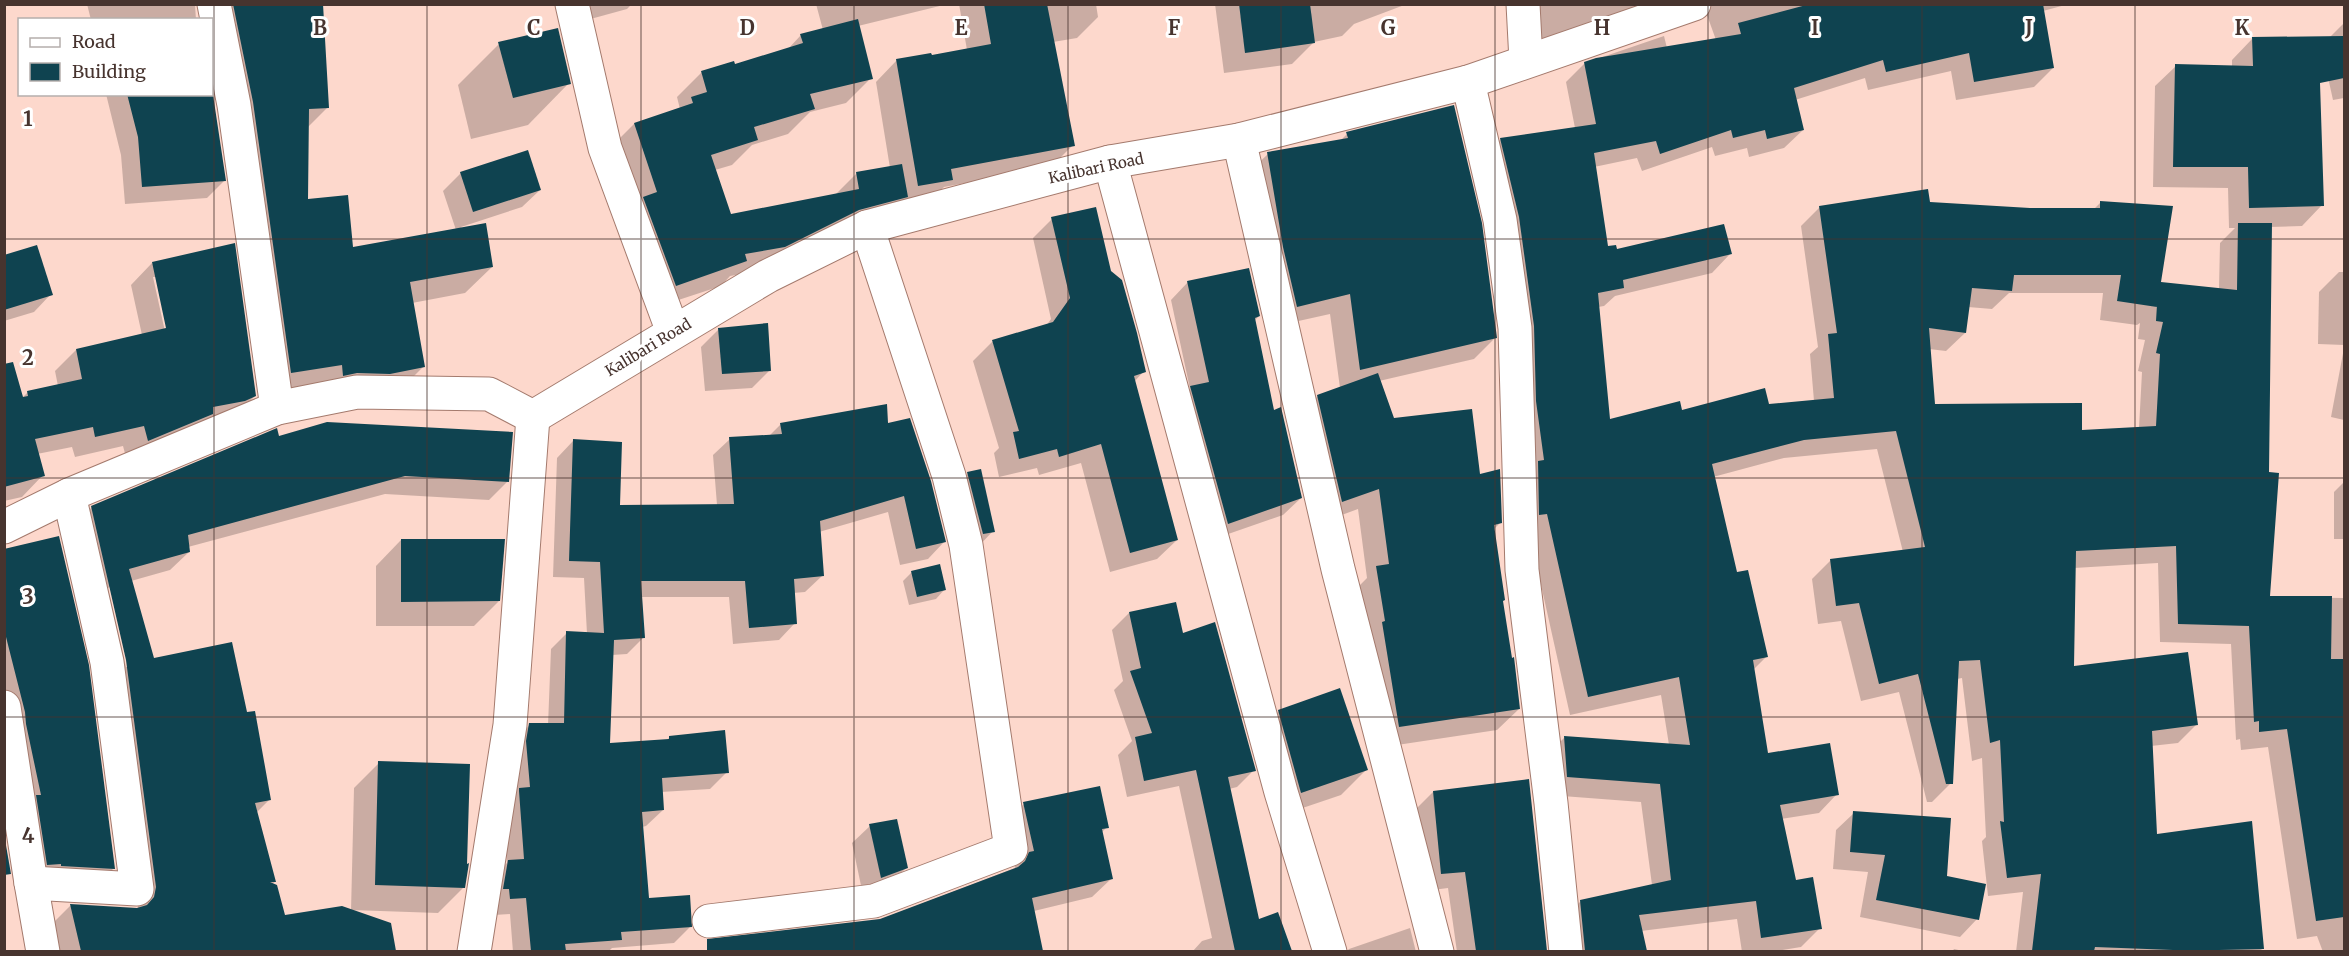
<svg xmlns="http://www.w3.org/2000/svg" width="2349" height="956" viewBox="0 0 2349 956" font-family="Merriweather,serif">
	<rect width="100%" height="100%" fill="#fdd8cc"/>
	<g fill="#0003" fill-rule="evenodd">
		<polygon points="87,4 195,4 196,20 91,20"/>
		<polygon points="232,4 322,4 327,108 307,128 306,201 352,249 456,230 443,191 461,173 540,190 522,207 461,227 492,267 465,293 412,303 423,367 397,393 265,399 212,25"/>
		<polygon points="565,4 632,4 627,9 576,23"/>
		<polygon points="816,4 948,4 858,26 871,78 846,103 810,112 788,134 752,145 732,165 715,170 730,216 834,196 857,173 890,168 876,82 897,60 931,57 967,50 959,4 1096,4 1098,17 1077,38 1053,42 1073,145 1051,167 944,187 930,201 759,271 730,276 721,286 651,309 609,149 634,124 680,109 677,97 702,72 734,66 788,49 801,35 823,30"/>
		<polygon points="1215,4 1407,4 1354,24 1342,36 1314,42 1292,64 1224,73"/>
		<polygon points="1527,4 1649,4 1537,45"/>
		<path d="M 1703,4 L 2069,4 L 2043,11 L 2053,68 L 2034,87 L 1956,100 L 1951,71 L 1868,90 L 1865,78 L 1795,100 L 1803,130 L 1784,148 L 1749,157 L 1747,148 L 1715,156 L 1712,147 L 1642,171 L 1637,158 L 1594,167 L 1606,248 L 1616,251 L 1730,254 L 1712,273 L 1615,296 L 1604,306 L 1598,307 L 1609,421 L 1681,412 L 1814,401 L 1810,354 L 1818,347 L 1801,226 L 1820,207 L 1928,204 L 2030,210 L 2094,209 L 2101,202 L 2159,283 L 2219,289 L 2220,243 L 2235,228 L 2229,228 L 2228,188 L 2153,187 L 2155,86 L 2176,66 L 2232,67 L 2232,60 L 2252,39 L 2322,205 L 2302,226 L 2270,227 L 2268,597 L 2344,598 L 2344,952 L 2323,952 L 2317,936 L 2297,939 L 2268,747 L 2241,750 L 2240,739 L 2236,740 L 2231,644 L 2160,642 L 2158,563 L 2074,568 L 2072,668 L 2197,724 L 2178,743 L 2151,746 L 2156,836 L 2262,949 L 2259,952 L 2016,952 L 2023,892 L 1988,896 L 1982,841 L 1986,837 L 1982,758 L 1972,761 L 1962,678 L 1957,679 L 1951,783 L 1932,802 L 1927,802 L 1899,692 L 1861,701 L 1841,621 L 1818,624 L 1812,579 L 1831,560 L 1903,552 L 1877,449 L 1784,458 L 1713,477 L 1736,574 L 1766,657 L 1753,670 L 1767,755 L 1837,794 L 1819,813 L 1781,819 L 1795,882 L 1820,928 L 1801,947 L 1770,952 L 1742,952 L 1737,919 L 1641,931 L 1646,952 L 1564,952 L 1562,920 L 1580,902 L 1652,885 L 1641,802 L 1549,795 L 1546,756 L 1564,738 L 1669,745 L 1661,695 L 1570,715 L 1529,531 L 1482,158 L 1501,139 L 1575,128 L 1566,82 L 1585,63 L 1664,36 L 1667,48 L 1716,40 ZM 2009,293 L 2103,293 L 2100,320 L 2137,325 L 2140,323 L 2138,339 L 2145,340 L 2138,371 L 2142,372 L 2139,428 L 2081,432 L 1934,406 L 1929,349 L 1946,351 L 1965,333 L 1968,307 L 1992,309 Z"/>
		<polygon points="2344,23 2344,98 2333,100 2321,46"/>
		<polygon points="499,44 569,83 528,125 471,139 458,85"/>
		<polygon points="106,94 211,94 224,181 207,198 125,204 121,155"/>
		<polygon points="1347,134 1495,338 1474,359 1379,381 1393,420 1478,476 1500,523 1493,530 1501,602 1519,709 1497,730 1377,748 1355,590 1367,578 1358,509 1320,523 1296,418 1318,396 1340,388 1330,314 1276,326 1247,174 1268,154 1340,141"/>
		<polygon points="1052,219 1109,272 1144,371 1134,382 1177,540 1157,559 1110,572 1081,463 1039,475 1037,468 999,477 994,453 999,448 973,361 992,342 1046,326 1051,319 1033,238"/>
		<polygon points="4,257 51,294 34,312 4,321"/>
		<path d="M 152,263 L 255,396 L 234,417 L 127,461 L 123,446 L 75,457 L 72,447 L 37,454 L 43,475 L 22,497 L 4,501 L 4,404 L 21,399 L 28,392 L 58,386 L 55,371 L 76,350 L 142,335 L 131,285 ZM 153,277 L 156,277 L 169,335 L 166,336 Z"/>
		<polygon points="2339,272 2344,272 2344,345 2318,344 2319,292"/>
		<polygon points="1188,282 1259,316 1254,321 1272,412 1301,498 1283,515 1211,540 1174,405 1190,389 1171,300"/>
		<polygon points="719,329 770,370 752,388 705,391 701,347"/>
		<polygon points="2344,348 2344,420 2331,417"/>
		<polygon points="781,424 887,425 944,542 928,559 900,565 888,512 819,532 822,576 805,592 793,593 795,623 779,640 733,644 729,597 641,597 644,637 627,654 612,655 609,745 666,741 670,737 727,772 710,789 661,792 663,810 646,826 642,827 648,899 690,927 674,943 612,948 608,952 513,952 510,914 494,915 491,878 507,863 503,808 513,741 530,725 548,725 551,649 567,633 587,634 584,578 553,577 557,458 573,441 619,506 717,505 713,455 730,439 769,436"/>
		<path d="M 278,438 L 508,481 L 489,500 L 385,494 L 188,547 L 189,552 L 170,570 L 131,581 L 153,660 L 245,714 L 270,799 L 256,813 L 275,882 L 272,884 L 284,917 L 351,911 L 354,788 L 379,763 L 464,887 L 438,913 L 351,910 L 390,924 L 395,952 L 58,952 L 52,924 L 70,906 L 137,909 L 138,907 L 108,679 L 73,526 L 92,507 ZM 110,587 L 129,667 L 126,667 L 108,588 Z"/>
		<polygon points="968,474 993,531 976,549 951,491"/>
		<polygon points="2344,482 2344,539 2334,539 2334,492"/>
		<polygon points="401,540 499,601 474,626 376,626 376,566"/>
		<polygon points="4,550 114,868 93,889 27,885 4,735"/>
		<polygon points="912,572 944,590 936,599 909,605 903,581"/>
		<polygon points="1129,613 1182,635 1254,770 1237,787 1229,789 1257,921 1277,914 1291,952 1192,952 1202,941 1212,938 1179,786 1127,797 1118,755 1132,741 1114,690 1123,681 1112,630"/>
		<polygon points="1279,711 1367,769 1341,795 1276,817 1253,736"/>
		<polygon points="1528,780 1546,951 1457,952 1448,888 1425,891 1416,809 1433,792"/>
		<polygon points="1024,804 1107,827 1101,833 1111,879 1092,897 1034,911 1042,952 708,952 720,940 877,921 1015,868 1005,822"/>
		<polygon points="1854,813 1946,877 1977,919 1960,937 1860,917 1868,872 1833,869 1836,830"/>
		<polygon points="870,826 906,868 889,885 863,895 852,843"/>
		<polygon points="1410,928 1416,952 1346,952 1349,949"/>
		<polygon points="1954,949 1968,952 1952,952"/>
	</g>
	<g fill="#0f4350" fill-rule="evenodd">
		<polygon points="233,4 323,4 329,108 309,109 308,199 348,195 353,247 486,223 493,267 410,282 425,367 390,374 357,373 343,376 342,365 291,373 253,102"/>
		<polygon points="984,4 1047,4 1075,146 951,169 953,180 918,186 896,59 931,53 932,55 991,44"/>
		<polygon points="1239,4 1310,4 1315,43 1245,53"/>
		<path d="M 1810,4 L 2043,4 L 2054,68 L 1974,82 L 1969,53 L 1886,72 L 1883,60 L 1794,88 L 1804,130 L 1767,139 L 1765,130 L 1733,138 L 1731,130 L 1660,154 L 1656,141 L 1594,153 L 1608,246 L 1616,245 L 1617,249 L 1724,224 L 1732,254 L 1623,280 L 1624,288 L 1598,293 L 1610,419 L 1680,401 L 1682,410 L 1765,388 L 1769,404 L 1834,398 L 1828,334 L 1837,333 L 1819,206 L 1928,189 L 1930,202 L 2030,208 L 2100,208 L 2100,201 L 2173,206 L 2161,282 L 2237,290 L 2238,223 L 2272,223 L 2269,472 L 2279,473 L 2270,596 L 2332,596 L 2331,659 L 2344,659 L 2344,917 L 2316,921 L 2287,729 L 2259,732 L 2259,721 L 2254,722 L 2249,626 L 2178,624 L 2176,546 L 2076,551 L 2074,666 L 2188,652 L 2198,725 L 2152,731 L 2157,834 L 2252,821 L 2264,949 L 2174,951 L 2173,950 L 2095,947 L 2094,951 L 2032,951 L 2041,874 L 2007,878 L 2000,821 L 2004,822 L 2000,740 L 1990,743 L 1980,660 L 1959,661 L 1953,784 L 1946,784 L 1918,674 L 1879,684 L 1859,603 L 1836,606 L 1830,559 L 1925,547 L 1896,431 L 1804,440 L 1712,464 L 1737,572 L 1748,570 L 1768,657 L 1753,660 L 1768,753 L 1830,743 L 1839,795 L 1780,805 L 1796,880 L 1813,877 L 1822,929 L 1761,938 L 1756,901 L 1639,915 L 1647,951 L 1585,951 L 1580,900 L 1671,880 L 1660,784 L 1567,777 L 1564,736 L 1690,745 L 1679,677 L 1588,697 L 1547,514 L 1539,515 L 1538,461 L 1544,460 L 1536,401 L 1534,326 L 1519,217 L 1500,138 L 1596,124 L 1584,62 L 1596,58 L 1741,34 L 1738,23 ZM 2014,275 L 2121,275 L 2117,301 L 2157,307 L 2157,305 L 2156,321 L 2163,322 L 2156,353 L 2160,354 L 2156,426 L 2082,430 L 2082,403 L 1935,404 L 1929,328 L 1966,333 L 1972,288 L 2012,291 Z"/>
		<polygon points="858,19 873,79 810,94 815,109 754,127 758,140 711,155 731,214 859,189 856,172 902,164 908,197 859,210 785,247 745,254 747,261 676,286 643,197 657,192 634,123 693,103 691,97 707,92 701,71 734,61 735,64 803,43 800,34"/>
		<polygon points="558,28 571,84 513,98 498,42"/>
		<polygon points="2344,36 2344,78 2320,83 2324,206 2249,208 2248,167 2173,167 2175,64 2253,66 2252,37"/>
		<polygon points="212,88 226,181 142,187 138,137 127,94 212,94"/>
		<polygon points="1454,105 1482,223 1497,338 1360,370 1350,294 1297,307 1283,247 1267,152 1348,138 1346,132"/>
		<polygon points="528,150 541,190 473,212 460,172"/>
		<polygon points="1096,207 1111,271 1122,280 1137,333 1146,372 1134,376 1178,540 1130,553 1101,444 1059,457 1057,449 1019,459 1013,432 1019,431 992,340 1053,322 1070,298 1051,217"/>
		<polygon points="235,243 256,396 245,401 213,407 213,414 148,441 144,426 95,437 93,427 35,439 45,476 4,487 4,364 13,362 23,397 28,396 27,391 82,379 76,349 166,328 152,262"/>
		<polygon points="37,245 53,295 4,310 4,255"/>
		<polygon points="1249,268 1260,316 1255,318 1274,410 1281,407 1302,498 1228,524 1190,386 1209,382 1187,281"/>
		<polygon points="768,323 771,371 722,374 718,328"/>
		<polygon points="1378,373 1394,418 1472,409 1480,474 1500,469 1502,523 1494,525 1505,600 1503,601 1512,658 1514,657 1520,709 1399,727 1382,622 1385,621 1376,566 1389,564 1379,489 1342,502 1317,395"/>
		<polygon points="887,404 888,423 910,418 931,481 946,542 916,549 904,496 820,521 824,576 794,579 797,624 749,628 745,581 641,581 645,638 614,640 610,743 669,739 669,736 725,730 729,773 662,778 664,810 642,812 649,898 690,895 692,927 621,932 622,940 565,944 566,951 531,951 526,898 510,899 509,889 503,889 508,860 524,859 519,791 519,788 530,787 526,741 529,723 564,723 566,631 604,633 600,562 569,561 573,439 622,442 620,505 734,504 729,437 782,434 780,423"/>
		<polygon points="327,422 513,432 509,482 405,476 188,535 190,552 129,569 154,658 232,642 247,712 255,711 271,800 255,803 276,882 270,882 277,885 285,915 342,906 391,923 396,951 81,951 70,904 137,908 147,905 154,897 156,887 126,660 91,506 277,428 279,436"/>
		<polygon points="981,469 995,532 983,534 967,472"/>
		<polygon points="59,536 89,665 115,869 61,866 61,864 47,865 36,795 41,795 26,724 25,712 4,629 4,549"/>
		<polygon points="401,539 505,539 500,601 401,602"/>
		<polygon points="940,564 946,590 917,597 911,571"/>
		<polygon points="1176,602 1183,633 1215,622 1217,629 1256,771 1228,777 1259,919 1278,912 1292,951 1235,951 1196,770 1144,781 1135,737 1152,733 1130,671 1141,668 1129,612"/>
		<polygon points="1340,688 1368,770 1301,793 1278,710"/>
		<polygon points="378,761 470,764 467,864 469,863 465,888 375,885"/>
		<polygon points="1529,779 1547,951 1476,951 1465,872 1441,874 1433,791"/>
		<polygon points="1100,786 1109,828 1102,829 1113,879 1032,898 1043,951 707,951 707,939 880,919 1018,867 1025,861 1029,852 1034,851 1023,802"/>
		<polygon points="1853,811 1951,818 1947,876 1986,884 1979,920 1876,900 1885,855 1850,852"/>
		<polygon points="897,819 908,868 881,878 869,824"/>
		<polygon points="4,834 11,874 4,875"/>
	</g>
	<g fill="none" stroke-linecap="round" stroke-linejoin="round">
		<g stroke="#a47a6d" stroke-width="35">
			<g id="minor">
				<polyline points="214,4 234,105 277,408"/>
				<polyline points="572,4 605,148 673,332"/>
				<polyline points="1523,4 1526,61"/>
				<polyline points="1468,82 1500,220 1515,328 1522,570 1551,803 1566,952"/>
				<polyline points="1239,140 1338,569 1437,952"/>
				<polyline points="1110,162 1281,792 1330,952"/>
				<polyline points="533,417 768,276 867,227 1110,162 1239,140 1468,82 1694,4"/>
				<polyline points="4,527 69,495 277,408 357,392 489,394 533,417"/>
				<polyline points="4,707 31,883"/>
				<polyline points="709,921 874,901 1011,849 966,545 949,476 867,227"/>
				<polyline points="43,952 31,883 137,889 107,662 69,495"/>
				<polyline points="474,952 510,725 533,417"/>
			</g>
		</g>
		<use href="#minor" stroke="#fff" stroke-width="33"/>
	</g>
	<path fill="none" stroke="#47342f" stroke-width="1.5" stroke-opacity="0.55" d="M 214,4 L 214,952M 427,4 L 427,952M 641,4 L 641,952M 854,4 L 854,952M 1068,4 L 1068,952M 1281,4 L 1281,952M 1495,4 L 1495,952M 1708,4 L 1708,952M 1922,4 L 1922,952M 2135,4 L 2135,952M 4,239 L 2344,239M 4,478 L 2344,478M 4,717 L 2344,717"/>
	<g text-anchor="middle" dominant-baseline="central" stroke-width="6" stroke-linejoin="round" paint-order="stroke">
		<g font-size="15" fill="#47342f" stroke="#fff">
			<text transform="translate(1096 168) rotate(-12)">Kalibari Road</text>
			<text transform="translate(648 347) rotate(-31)">Kalibari Road</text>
		</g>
	</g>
	<g font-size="20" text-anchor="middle" font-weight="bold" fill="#47342f" stroke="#fff" stroke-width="6" stroke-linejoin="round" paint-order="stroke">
		<text x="320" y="35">B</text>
		<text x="534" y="35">C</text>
		<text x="747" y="35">D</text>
		<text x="961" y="35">E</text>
		<text x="1174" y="35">F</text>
		<text x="1388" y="35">G</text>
		<text x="1602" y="35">H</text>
		<text x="1815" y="35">I</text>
		<text x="2029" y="35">J</text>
		<text x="2242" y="35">K</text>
		<text x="28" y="126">1</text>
		<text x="28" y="365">2</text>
		<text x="28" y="604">3</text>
		<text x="28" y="843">4</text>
	</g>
	<rect width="2349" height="956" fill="none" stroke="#47342f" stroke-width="12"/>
	<rect x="18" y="18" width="195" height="78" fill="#ffffff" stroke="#b5aeac" stroke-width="1.5"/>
	<rect x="30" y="38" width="30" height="9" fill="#ffffff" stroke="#b5aeac" stroke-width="1.5"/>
	<text x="72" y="48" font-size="18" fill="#47342f">Road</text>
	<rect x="30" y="63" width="30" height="18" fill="#0f4350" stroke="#b5aeac" stroke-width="1.5"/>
	<text x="72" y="78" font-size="18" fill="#47342f">Building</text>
</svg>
